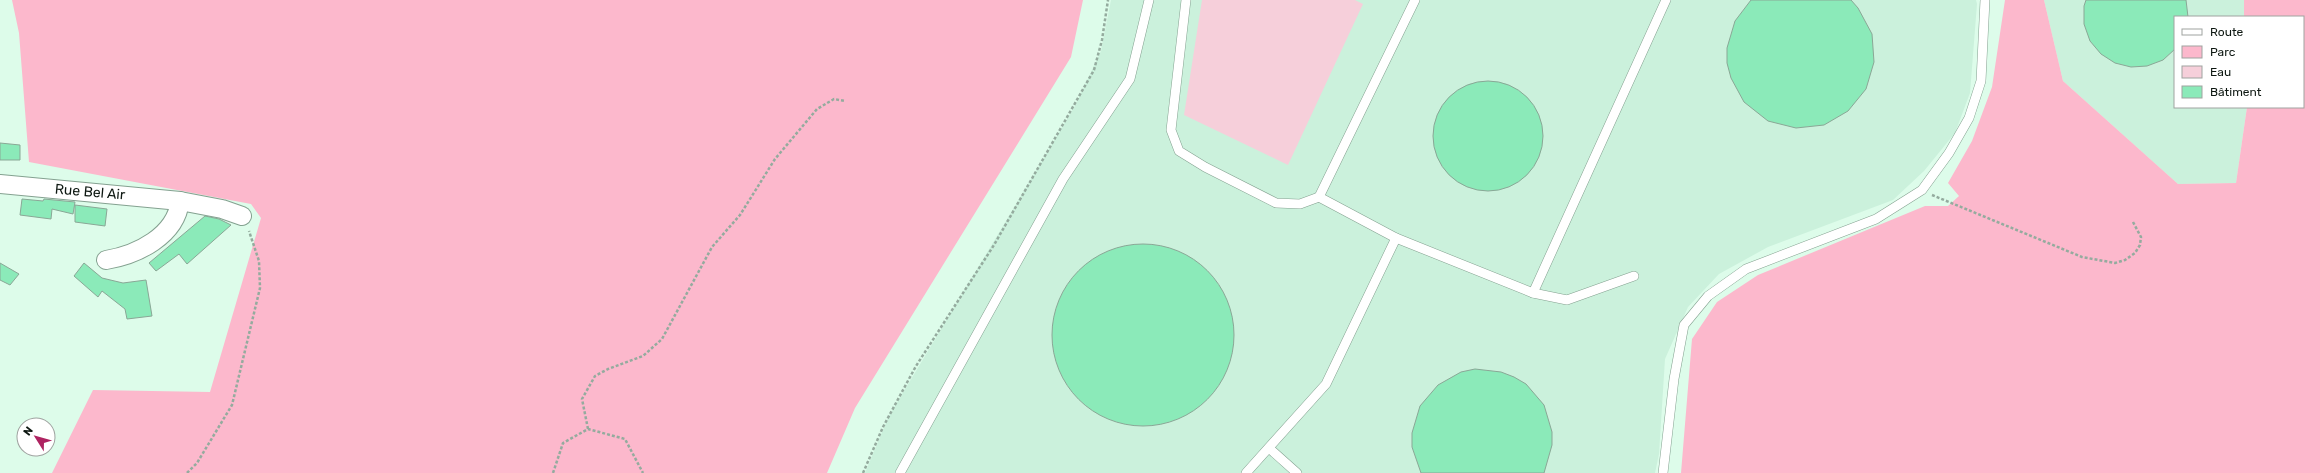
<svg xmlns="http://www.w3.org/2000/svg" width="2320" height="473" viewBox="0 0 2320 473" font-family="Rubik,sans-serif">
	<rect width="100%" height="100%" fill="#ddfcea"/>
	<g fill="#cbf1dc">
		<polygon points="1111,0 1976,0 1977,4 1970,93 1955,133 1924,171 1893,200 1768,247 1719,274 1688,307 1665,359 1659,454 1655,473 865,473 889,416 1075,106 1101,51"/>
		<polygon points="2044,0 2244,0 2244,17 2175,17 2175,107 2247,107 2236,183 2178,184 2063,81"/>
	</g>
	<g fill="#fcb8cc">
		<polygon points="12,0 1083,0 1071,57 855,408 827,473 52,473 93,390 210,392 261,218 251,204 29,162 19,33"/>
		<polygon points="2005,0 2044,0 2063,81 2178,184 2236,183 2247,107 2303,107 2303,17 2244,17 2244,0 2320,0 2320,473 1681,473 1692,339 1717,302 1758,275 1925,206 1948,206 1959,196 1948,183 1972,141 1992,87"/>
	</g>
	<polygon fill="#f6cfda" points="1202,0 1355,0 1363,4 1288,165 1184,115"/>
	<g fill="#8beab9" stroke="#8aa796">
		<polygon points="1751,0 1851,0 1858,8 1872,34 1874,62 1866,89 1848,111 1824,125 1796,128 1768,121 1744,102 1731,78 1727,63 1727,48 1735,21"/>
		<polygon points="2086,0 2186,0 2188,17 2175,17 2175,49 2163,60 2147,66 2131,67 2115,63 2101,54 2090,41 2084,24 2084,6"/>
		<circle cx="1488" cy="136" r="55"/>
		<polygon points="0,143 20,145 20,160 0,160"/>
		<polygon points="22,199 43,201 44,199 75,202 73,214 52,209 51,219 20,215"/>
		<polygon points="75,205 107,209 105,226 75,222"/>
		<polygon points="205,216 219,219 231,225 187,264 179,254 156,271 149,263"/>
		<circle cx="1143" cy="335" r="91"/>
		<polygon points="0,263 19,274 10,285 0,280"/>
		<polygon points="84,263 102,278 123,283 146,280 152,316 127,319 125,309 102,291 98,297 74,276"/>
		<polygon points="1475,369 1501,372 1514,377 1526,384 1544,405 1552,432 1552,445 1544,473 1421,473 1412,447 1412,433 1420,406 1438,385 1461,372"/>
	</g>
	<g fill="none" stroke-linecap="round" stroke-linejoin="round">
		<g stroke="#84a190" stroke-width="10">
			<g id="lane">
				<polyline points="1186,0 1171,130 1179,151 1205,167 1276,203 1300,204 1319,197 1396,238 1533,293 1567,300 1634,276"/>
				<polyline points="1319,197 1415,0"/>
				<polyline points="1533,293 1666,0"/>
				<polyline points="1269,448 1297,473"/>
				<polyline points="900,473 1063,179 1130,79 1149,0"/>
				<polyline points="1246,473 1326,384 1396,238"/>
				<polyline points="1663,473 1674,379 1684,325 1708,296 1746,269 1876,219 1922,190 1949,153 1969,118 1981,81 1985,0"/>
			</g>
		</g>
		<g stroke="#84a190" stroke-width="20">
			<g id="street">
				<polyline points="0,184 180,201 222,209 242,216"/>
				<path d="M 106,260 C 137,255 176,236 180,201"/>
			</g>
		</g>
		<g stroke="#94ab9e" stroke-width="2.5" stroke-dasharray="3 2" stroke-linecap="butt">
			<polyline points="1932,195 2082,257 2115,263 2125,260 2135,253 2140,245 2141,237 2133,222"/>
			<polyline points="588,429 582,399 595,376 608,369 643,356 662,339 712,247 740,215 775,159 817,109 834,99 845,101"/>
			<polyline points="187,473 197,463 232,405 260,288 259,261 249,231"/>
			<polyline points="553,473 563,443 588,429 625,439 643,473"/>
			<polyline points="863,473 883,427 916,366 994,245 1094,70 1102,40 1108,0"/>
		</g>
		<use href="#lane" stroke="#fff" stroke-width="9"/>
		<use href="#street" stroke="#fff" stroke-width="18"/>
	</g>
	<g text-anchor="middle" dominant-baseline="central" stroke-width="3" stroke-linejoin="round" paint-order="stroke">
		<g font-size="14" fill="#0e1812" stroke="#fff">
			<text transform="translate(90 192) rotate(5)">Rue Bel Air</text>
		</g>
	</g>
	<rect x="2174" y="16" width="130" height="92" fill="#ffffff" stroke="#9fa3a0"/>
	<rect x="2182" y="29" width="20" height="6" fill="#ffffff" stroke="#9fa3a0"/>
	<text x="2210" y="36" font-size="12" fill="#0e1812">Route</text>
	<rect x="2182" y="46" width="20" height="12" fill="#fcb8cc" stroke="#9fa3a0"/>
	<text x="2210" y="56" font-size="12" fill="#0e1812">Parc</text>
	<rect x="2182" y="66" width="20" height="12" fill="#f6cfda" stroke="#9fa3a0"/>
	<text x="2210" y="76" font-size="12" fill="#0e1812">Eau</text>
	<rect x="2182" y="86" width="20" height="12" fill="#8beab9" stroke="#9fa3a0"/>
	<text x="2210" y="96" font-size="12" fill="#0e1812">Bâtiment</text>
	<g transform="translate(36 437) rotate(307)"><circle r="19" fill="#ffffff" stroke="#9fa3a0"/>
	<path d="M0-3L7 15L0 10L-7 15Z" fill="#ae2361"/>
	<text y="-6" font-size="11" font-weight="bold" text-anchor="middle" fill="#0e1812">N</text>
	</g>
</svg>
